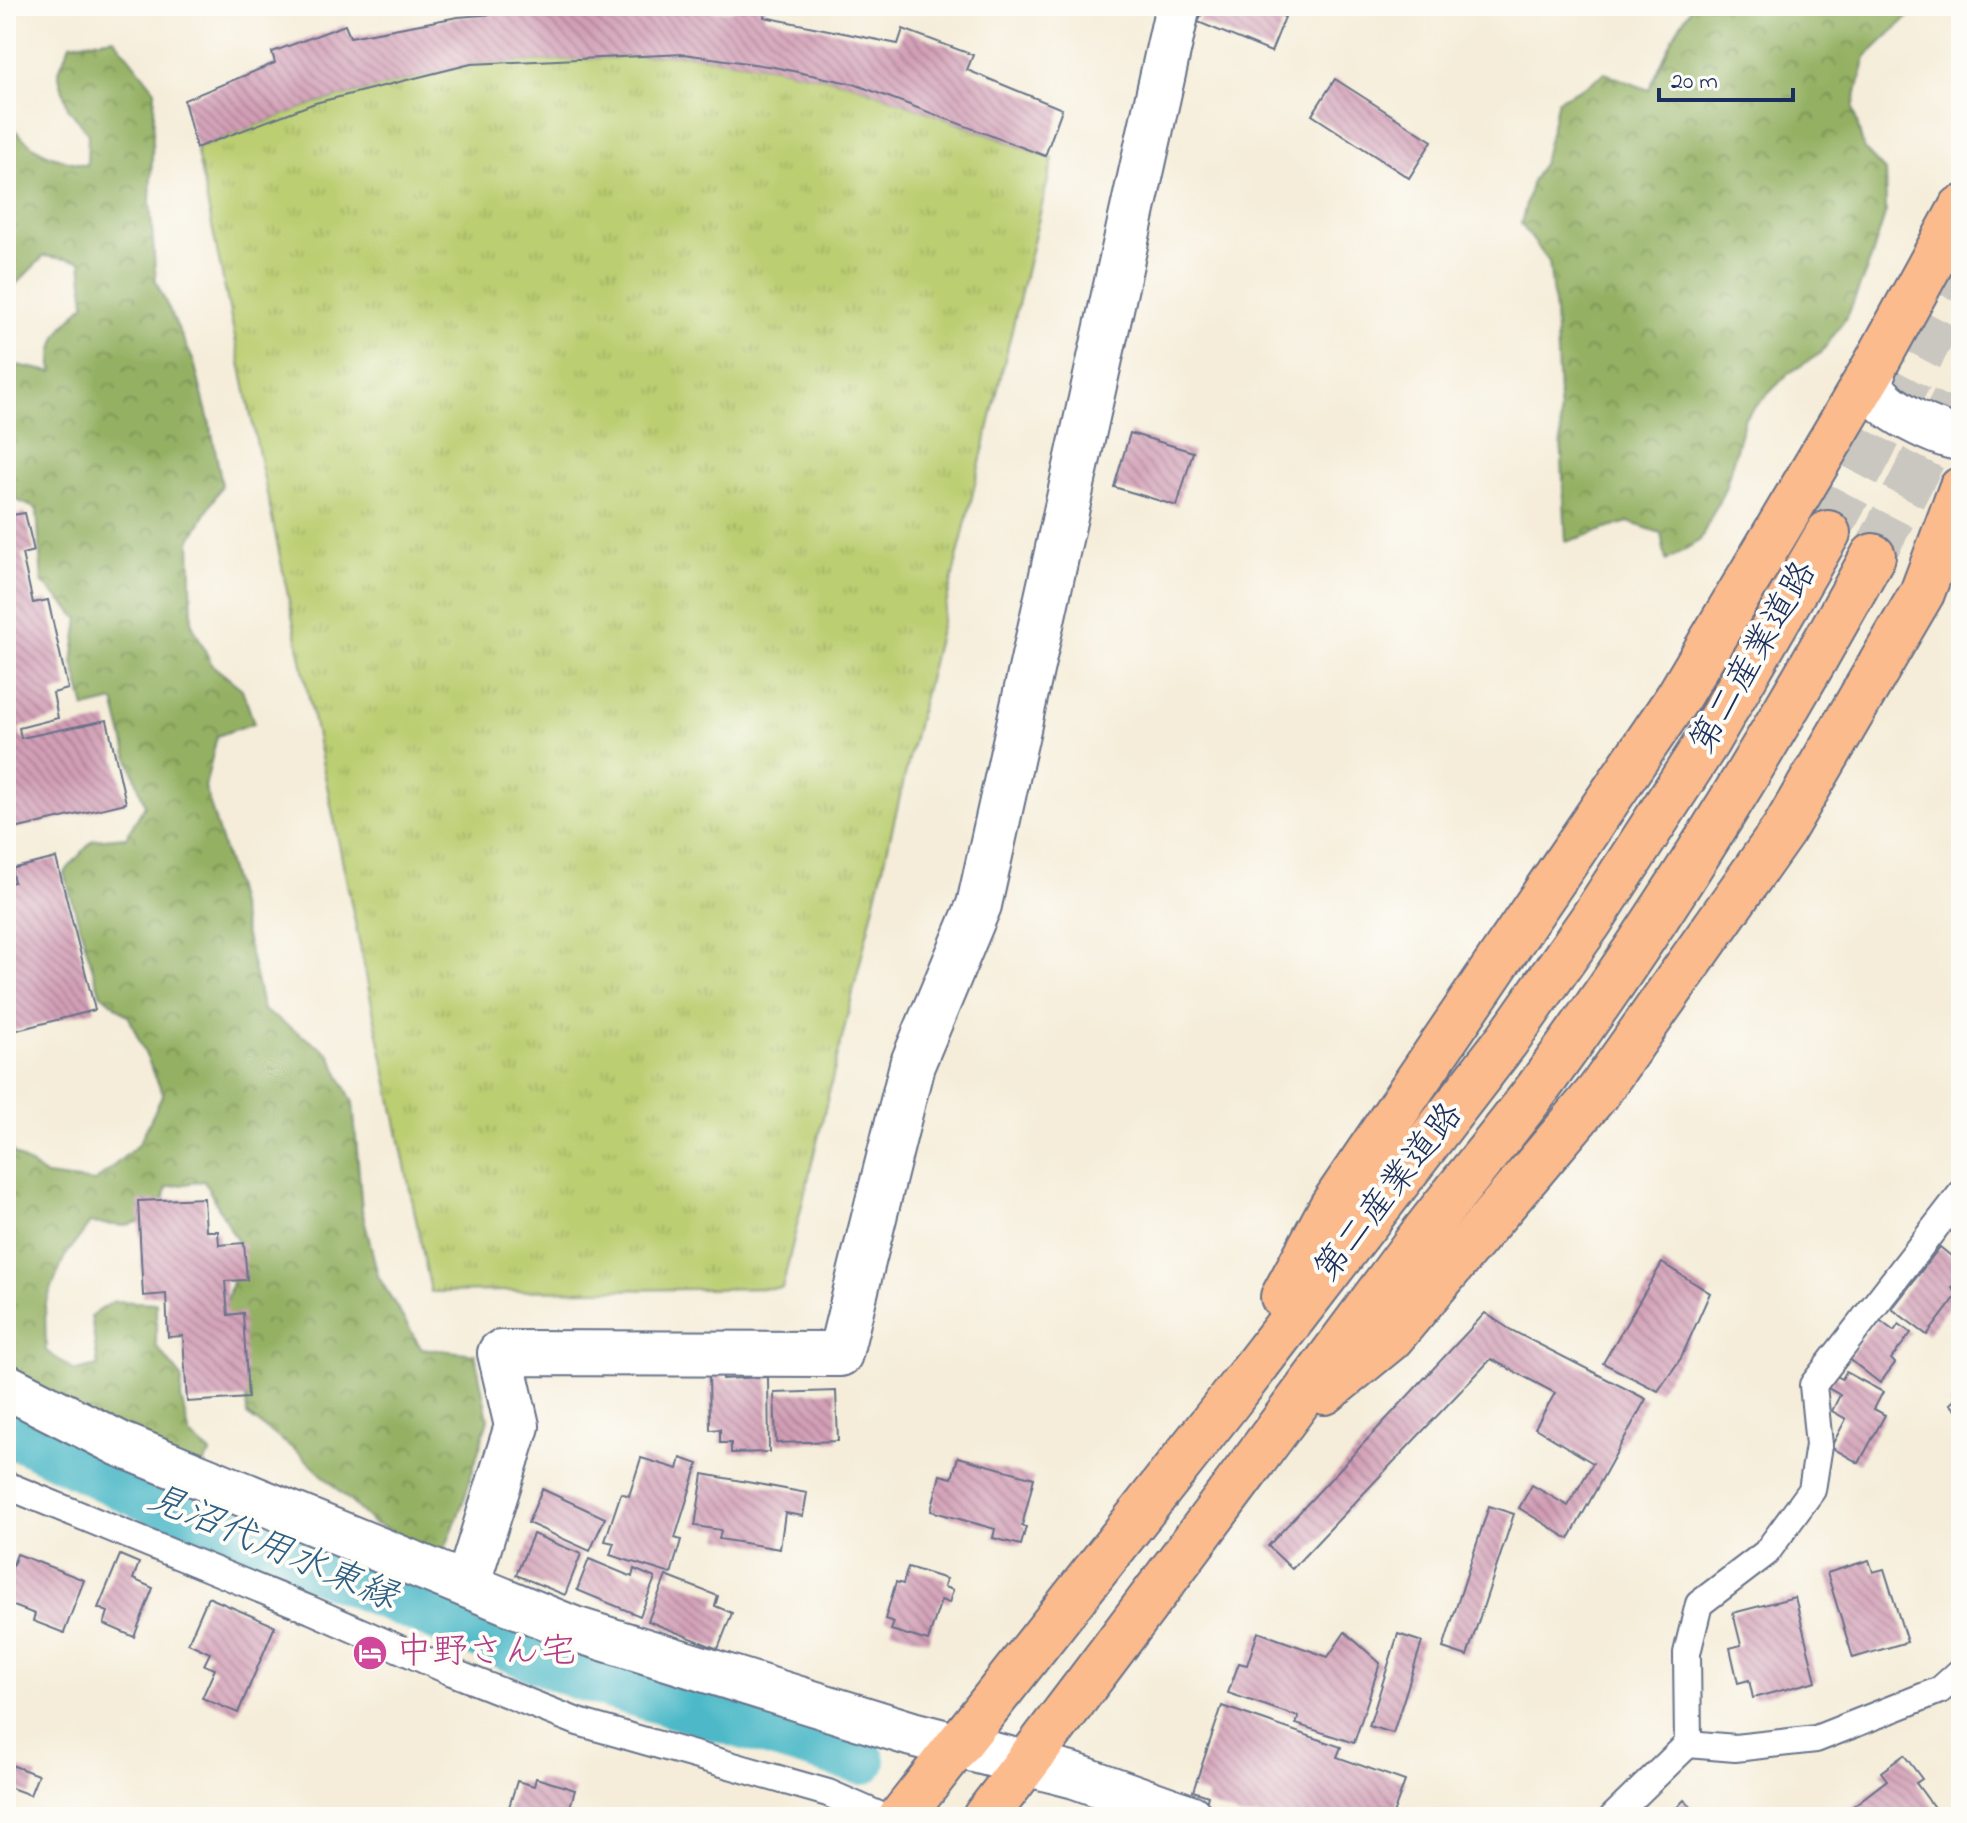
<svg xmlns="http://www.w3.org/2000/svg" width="1967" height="1823" viewBox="0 0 1967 1823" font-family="'Indie Flower','Klee One',sans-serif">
	<defs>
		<pattern id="grass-tufts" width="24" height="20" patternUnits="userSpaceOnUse" patternTransform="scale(2)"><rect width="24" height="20" fill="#bbce71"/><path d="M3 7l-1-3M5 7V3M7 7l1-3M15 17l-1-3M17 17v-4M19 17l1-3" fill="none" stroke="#a0b164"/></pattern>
		<pattern id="forest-crowns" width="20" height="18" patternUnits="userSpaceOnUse" patternTransform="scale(2)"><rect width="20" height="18" fill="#94b163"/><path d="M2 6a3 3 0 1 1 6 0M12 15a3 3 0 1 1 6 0" fill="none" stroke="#789055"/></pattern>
		<pattern id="building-back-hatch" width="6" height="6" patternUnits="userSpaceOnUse" patternTransform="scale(2)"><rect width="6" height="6" fill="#d29eb5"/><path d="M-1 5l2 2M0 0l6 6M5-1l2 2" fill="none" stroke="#aa8196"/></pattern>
	</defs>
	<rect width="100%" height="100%" fill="#fdfcf7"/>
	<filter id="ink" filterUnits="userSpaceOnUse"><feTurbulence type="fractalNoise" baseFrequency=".0125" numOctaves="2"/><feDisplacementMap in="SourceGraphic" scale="16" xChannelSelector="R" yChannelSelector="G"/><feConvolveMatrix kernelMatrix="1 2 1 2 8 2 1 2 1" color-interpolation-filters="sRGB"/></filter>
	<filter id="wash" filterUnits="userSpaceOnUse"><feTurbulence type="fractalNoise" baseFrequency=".006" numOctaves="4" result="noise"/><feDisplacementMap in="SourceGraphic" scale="32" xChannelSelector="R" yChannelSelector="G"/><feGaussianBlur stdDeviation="1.8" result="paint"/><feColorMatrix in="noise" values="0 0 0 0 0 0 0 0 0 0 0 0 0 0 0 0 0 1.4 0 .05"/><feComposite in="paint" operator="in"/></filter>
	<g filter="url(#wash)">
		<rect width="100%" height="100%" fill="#f5edd9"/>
		<polygon fill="url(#grass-tufts)" stroke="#6b7e68" stroke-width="2" points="684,54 774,67 854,84 1053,159 782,1288 431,1292 196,148 315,103 471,64"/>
		<g fill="url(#forest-crowns)" stroke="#587060" stroke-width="2">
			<polygon points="1692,6 1912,6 1910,15 1866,57 1853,108 1864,149 1885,171 1886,211 1871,259 1848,315 1821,353 1788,374 1745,417 1725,489 1700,540 1666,561 1661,533 1628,522 1566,542 1555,313 1549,262 1521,224 1531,184 1543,162 1558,100 1586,86 1605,73 1649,90 1675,34"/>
			<path d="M 114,38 L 155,90 L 150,201 L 156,282 L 194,362 L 212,433 L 222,485 L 190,541 L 192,624 L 212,665 L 242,689 L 254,723 L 217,736 L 205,787 L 234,884 L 263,1010 L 329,1053 L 353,1103 L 362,1210 L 378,1276 L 421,1348 L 475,1354 L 488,1419 L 464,1500 L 443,1554 L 373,1523 L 299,1453 L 247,1415 L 245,1372 L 222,1319 L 241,1248 L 204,1181 L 167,1187 L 161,1215 L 125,1226 L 90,1223 L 64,1258 L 45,1305 L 46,1351 L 75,1371 L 98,1366 L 91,1316 L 114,1301 L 156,1303 L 156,1346 L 182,1378 L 181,1398 L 190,1436 L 211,1453 L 181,1493 L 62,1473 L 6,1458 L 6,1121 L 13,1153 L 46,1176 L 95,1182 L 139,1144 L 163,1094 L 129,1017 L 100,993 L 64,873 L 93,840 L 126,837 L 145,805 L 127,754 L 114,701 L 85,708 L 73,662 L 79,619 L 42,582 L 37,509 L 17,500 L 6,455 L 6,363 L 52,372 C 50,337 61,328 85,304 L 81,261 L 44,256 L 6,294 L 6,119 C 30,150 48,158 87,165 L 88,133 L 68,108 L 58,73 L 70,44 Z"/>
		</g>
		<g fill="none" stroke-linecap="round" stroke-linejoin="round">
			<polyline stroke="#4db9c8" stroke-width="48" points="6,1430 127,1489 576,1675 862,1761"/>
		</g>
		<g id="blocks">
			<g fill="url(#building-back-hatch)">
				<polygon points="734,6 766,6 764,17 898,44 903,29 973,55 967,70 1062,109 1045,156 854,84 774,67 684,54 471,64 315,103 196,148 184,100 275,63 272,52 345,25 350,37 458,17 556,9 733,11"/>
				<polygon points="1205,6 1259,6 1285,17 1271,52 1198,22"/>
				<polygon points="1335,79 1432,141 1409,178 1312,115"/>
				<polygon points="1130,433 1193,452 1177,506 1114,487"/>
				<polygon points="25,513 34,551 22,554 33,603 48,600 68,689 53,693 58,718 19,728 21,738 107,720 126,803 6,831 6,516"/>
				<polygon points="56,858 95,1010 6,1033 6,884 14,882 11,869"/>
				<polygon points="204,1198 206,1231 218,1231 219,1245 244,1243 247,1280 225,1281 228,1315 243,1313 248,1398 187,1402 183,1336 168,1337 166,1294 143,1296 138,1201"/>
				<polygon points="1940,1247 1961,1264 1961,1276 1952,1288 1958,1294 1927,1335 1892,1309"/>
				<polygon points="1662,1263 1710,1293 1681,1358 1658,1391 1603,1363"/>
				<polygon points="1485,1313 1511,1330 1646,1399 1569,1539 1519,1508 1532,1485 1568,1506 1593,1463 1535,1428 1555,1393 1491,1359 1292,1569 1268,1546"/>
				<polygon points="1878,1319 1894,1331 1899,1324 1911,1333 1891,1359 1895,1363 1880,1383 1848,1358"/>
				<polygon points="723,1372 723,1379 768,1377 769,1452 731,1453 731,1443 720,1443 720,1429 710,1430 709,1373"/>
				<polygon points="1846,1372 1883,1392 1874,1409 1885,1415 1859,1463 1831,1447 1846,1419 1832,1411 1840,1395 1828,1388 1835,1375 1842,1379"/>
				<polygon points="836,1391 838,1441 776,1443 774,1393"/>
				<polygon points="1961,1394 1961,1415 1950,1404"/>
				<polygon points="958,1457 1034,1478 1022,1526 1026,1527 1021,1545 993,1538 995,1529 931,1511 940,1475 952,1478"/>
				<polygon points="641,1458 678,1469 681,1458 698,1464 675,1538 681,1540 671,1574 610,1555 614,1543 605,1541 621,1493 629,1496"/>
				<polygon points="703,1474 807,1493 803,1516 785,1513 780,1549 719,1539 721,1530 695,1526"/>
				<polygon points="542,1489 605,1518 590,1551 528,1523"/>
				<polygon points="1489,1506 1514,1514 1467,1656 1443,1648"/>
				<polygon points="533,1534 581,1554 565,1595 516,1575"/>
				<polygon points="17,1554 84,1580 64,1633 33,1621 35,1614 6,1603 6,1584"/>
				<polygon points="120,1555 139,1563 133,1579 153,1588 134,1637 104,1624 108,1612 98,1608"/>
				<polygon points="589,1559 632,1577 634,1569 655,1578 640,1616 577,1590"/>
				<polygon points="1869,1560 1873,1572 1884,1569 1907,1642 1853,1658 1827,1573"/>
				<polygon points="908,1567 946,1579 944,1587 953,1590 949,1603 941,1600 928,1641 891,1630 894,1622 885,1619 896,1582 903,1584"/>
				<polygon points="666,1576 718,1596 715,1606 732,1613 718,1649 648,1621"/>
				<polygon points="208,1597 275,1626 238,1713 202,1698 215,1669 204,1665 210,1653 188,1643"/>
				<polygon points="1795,1597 1816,1681 1753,1698 1749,1680 1738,1683 1730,1648 1741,1645 1733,1613"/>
				<polygon points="1258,1632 1328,1657 1345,1632 1380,1663 1354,1743 1296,1724 1299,1717 1228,1693 1239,1663 1247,1665"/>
				<polygon points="1398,1634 1422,1642 1393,1733 1369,1726"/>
				<polygon points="1222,1706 1341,1747 1337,1757 1405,1781 1392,1817 1243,1817 1206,1804 1208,1796 1193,1791"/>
				<polygon points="1904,1755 1922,1779 1916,1783 1941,1817 1839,1817 1887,1780 1881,1772"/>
				<polygon points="6,1763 38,1775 30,1795 6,1786"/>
				<polygon points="536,1778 575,1790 567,1817 506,1817 517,1781 534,1786"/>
				<polygon points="1684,1800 1701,1817 1668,1817"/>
			</g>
		</g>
	</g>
	<g filter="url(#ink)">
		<use href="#blocks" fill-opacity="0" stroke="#677289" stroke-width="2"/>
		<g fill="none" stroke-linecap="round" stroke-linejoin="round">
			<g stroke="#c9c7c0" stroke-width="44" stroke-dasharray="44 22" stroke-linecap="butt">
				<polyline points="1828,533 1941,319 1961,276"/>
				<polyline points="1873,556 1961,385"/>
			</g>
			<g stroke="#677289" stroke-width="30">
				<g id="lane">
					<polyline points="6,1485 311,1610 452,1672 578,1722 828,1793 883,1817"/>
					<polyline points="1688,1744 1735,1748 1816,1739 1940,1690 1961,1671"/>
					<polyline points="1613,1817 1688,1744 1687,1653 1699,1604 1766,1553 1812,1490 1819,1445 1813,1385 1961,1194"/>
				</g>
			</g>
			<g stroke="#677289" stroke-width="48">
				<g id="street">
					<path d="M 1873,369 C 1873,375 1872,383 1874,389 C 1882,409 1941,437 1961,438"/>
					<polyline points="6,1386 120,1444 574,1629 912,1734 1075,1776 1190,1817"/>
					<polyline points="467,1585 517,1426 500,1353 840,1354 912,1065 979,905 1178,6"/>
				</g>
			</g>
			<g stroke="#677289" stroke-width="48">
				<g id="primary">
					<polyline points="1283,1297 1332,1206 1678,697 1873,369 1961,208"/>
					<polyline points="1325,1392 1390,1339 1599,1091 1784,829 1922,593 1961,489"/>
					<polyline points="901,1817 1226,1405 1507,1040 1590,922 1707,742 1828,533"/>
					<path d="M 985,1817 C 1129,1631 1268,1441 1409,1252 C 1455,1190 1507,1132 1552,1069 C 1671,906 1776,733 1873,556"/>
				</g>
			</g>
			<use href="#lane" stroke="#fff" stroke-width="26"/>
			<use href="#street" stroke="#fff" stroke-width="44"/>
			<use href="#primary" stroke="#fbbb8d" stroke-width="44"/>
		</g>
	</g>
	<defs>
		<g id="hotel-disc" transform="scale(1.8)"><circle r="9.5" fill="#d1479c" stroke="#fdfcf7"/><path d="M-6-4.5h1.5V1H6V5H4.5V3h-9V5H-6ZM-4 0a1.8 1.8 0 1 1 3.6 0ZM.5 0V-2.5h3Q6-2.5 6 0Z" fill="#fff"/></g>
	</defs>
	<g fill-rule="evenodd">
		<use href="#hotel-disc" x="370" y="1653"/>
	</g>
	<g text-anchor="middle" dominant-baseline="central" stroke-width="8" stroke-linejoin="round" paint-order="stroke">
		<g font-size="36" fill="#1b2f5e" stroke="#fdfcf7">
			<text transform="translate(1755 658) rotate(-60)">第二産業道路</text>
			<text transform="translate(1390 1193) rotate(-52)">第二産業道路</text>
		</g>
		<g font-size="36" fill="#b23c85" stroke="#fdfcf7" text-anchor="start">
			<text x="396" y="1653">中野さん宅</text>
		</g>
		<g font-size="38" font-style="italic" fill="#2c5f83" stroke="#fdfcf7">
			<text transform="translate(272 1549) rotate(23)">見沼代用水東縁</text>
		</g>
	</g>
	<rect width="1967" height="1823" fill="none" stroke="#fdfcf7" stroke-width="32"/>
	<path d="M1659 88v12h134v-12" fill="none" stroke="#1b2f5e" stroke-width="4"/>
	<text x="1671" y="88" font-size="24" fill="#1b2f5e" stroke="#fdfcf7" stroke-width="6" paint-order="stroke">20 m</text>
</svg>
